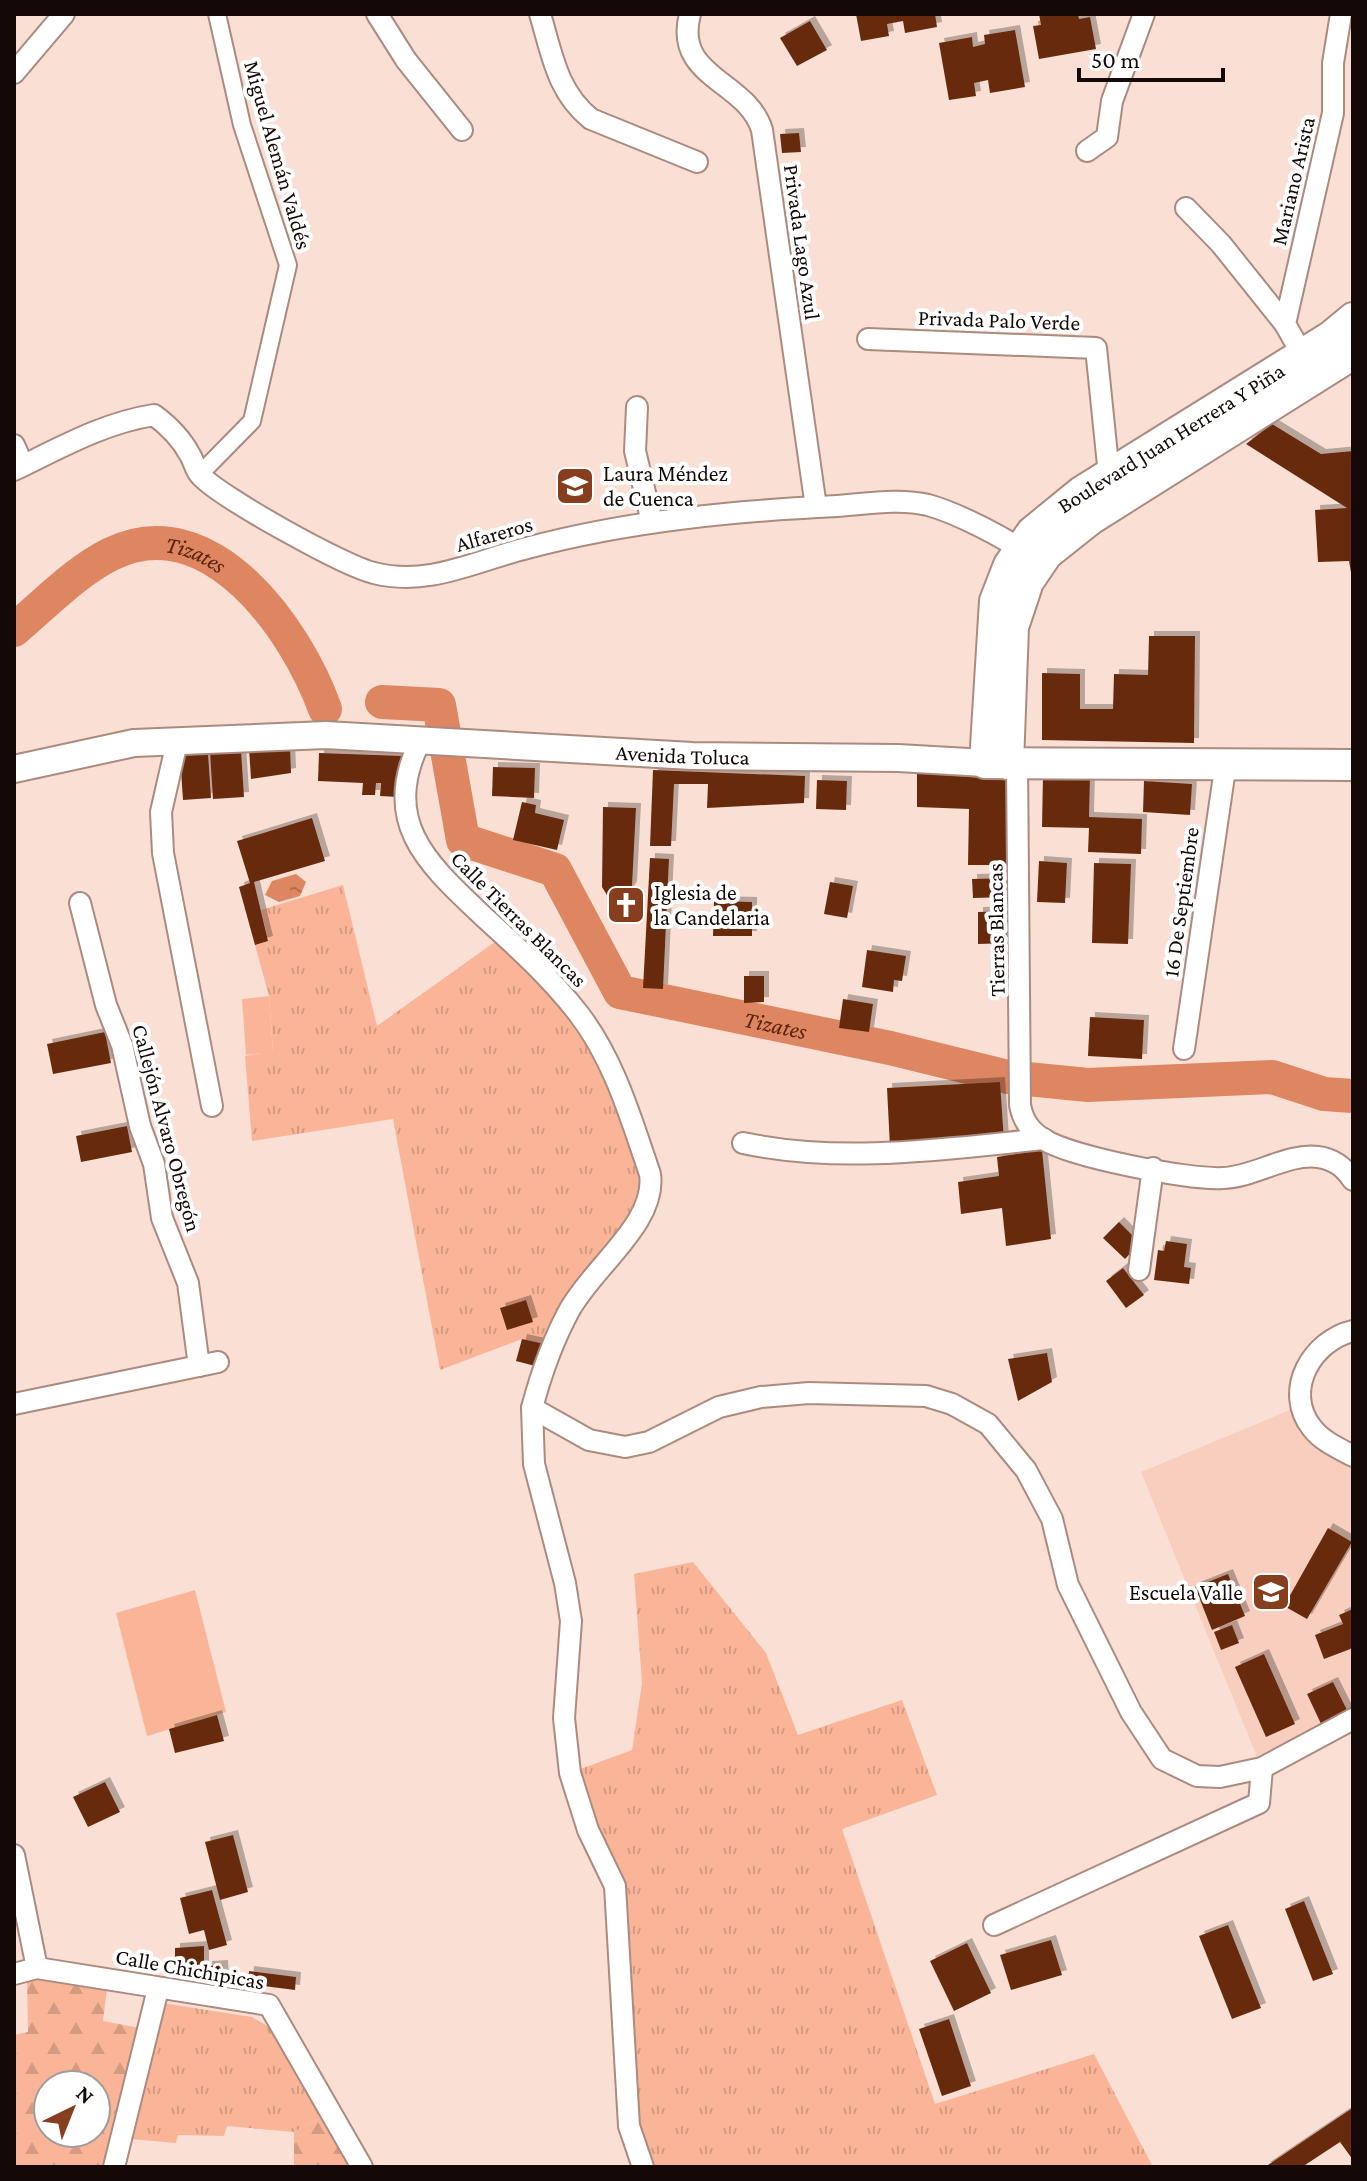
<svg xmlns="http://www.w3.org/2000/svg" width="1367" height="2181" viewBox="0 0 1367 2181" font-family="'Crimson Pro',serif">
	<defs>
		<pattern id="grass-tufts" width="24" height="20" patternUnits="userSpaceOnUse" patternTransform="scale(2)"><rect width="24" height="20" fill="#fab599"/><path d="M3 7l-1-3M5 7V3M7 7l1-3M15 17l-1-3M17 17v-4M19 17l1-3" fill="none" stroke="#d59a82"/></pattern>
		<pattern id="forest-firs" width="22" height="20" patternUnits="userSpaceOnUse" patternTransform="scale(2)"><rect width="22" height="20" fill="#fab599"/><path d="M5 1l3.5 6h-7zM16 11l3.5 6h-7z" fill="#d59a82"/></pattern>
		<pattern id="water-ripples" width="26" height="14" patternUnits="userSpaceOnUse" patternTransform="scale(2)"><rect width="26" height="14" fill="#de8662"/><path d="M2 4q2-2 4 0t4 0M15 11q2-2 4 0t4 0" fill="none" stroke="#b36c4f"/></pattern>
		<filter id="shadow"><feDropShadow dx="5" dy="-5" stdDeviation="0" flood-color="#0004"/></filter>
	</defs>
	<rect width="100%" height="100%" fill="#fadfd4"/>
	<polygon fill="#f8cebe" points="1297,1407 1353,1460 1353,1712 1259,1762 1141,1472"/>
	<g fill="url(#grass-tufts)">
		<polygon points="343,885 377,1026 499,939 558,998 597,1056 644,1174 636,1214 577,1283 545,1344 522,1339 440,1370 393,1119 252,1141 245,1056 273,1051 269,996 255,945 268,941 261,910"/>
		<polygon points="693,1562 766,1653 798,1735 902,1700 937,1795 842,1829 935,2104 1094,2054 1153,2167 651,2167 634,2125 620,1885 575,1771 632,1750 642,1683 634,1574"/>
		<polygon points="162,2003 252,2017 278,2032 323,2117 294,2132 227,2126 224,2136 178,2135 176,2143 130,2139"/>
	</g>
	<g fill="url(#forest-firs)" fill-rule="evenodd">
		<path d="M 27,1978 L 107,1989 L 103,2021 L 145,2029 L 112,2167 L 14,2167 L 14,2035 L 28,2032 ZM 48,2085 L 96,2085 L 96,2133 L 48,2133 Z"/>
		<polygon points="323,2117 352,2167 294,2167 294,2132"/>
	</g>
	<g fill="#fab599">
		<polygon points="269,996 273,1052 246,1055 242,999"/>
		<polygon points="195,1590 226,1712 147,1736 116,1613"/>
	</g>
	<polygon fill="url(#water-ripples)" points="296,874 306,882 300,896 279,902 265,895 272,881"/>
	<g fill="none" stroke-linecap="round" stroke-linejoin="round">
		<g stroke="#de8662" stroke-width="34">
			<path id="s1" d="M 14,630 C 45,604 75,572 111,554 C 211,505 297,631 325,709"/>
			<path id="s2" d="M 382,702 L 439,705 L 463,840 L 555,870 L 620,992 L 890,1048 L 1008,1077 L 1088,1085 L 1272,1077 L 1324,1094 L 1353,1096"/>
		</g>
	</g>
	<g fill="#682c10" filter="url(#shadow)">
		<polygon points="856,14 935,14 937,27 905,33 903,21 887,24 889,36 861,41"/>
		<polygon points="1039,14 1078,14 1079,19 1090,17 1096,49 1039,59 1033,26 1041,25"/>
		<polygon points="810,21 827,50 797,66 780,38"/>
		<polygon points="1015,30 1025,87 990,93 988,80 974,83 976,96 949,100 939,43 972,37 973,47 985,44 984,35"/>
		<polygon points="799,133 801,152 782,153 780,134"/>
		<polygon points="1272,424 1321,454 1353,451 1353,584 1349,561 1318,562 1315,510 1347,508 1246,444"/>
		<polygon points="1149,636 1195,636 1194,743 1042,740 1042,673 1080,674 1080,709 1113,709 1114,674 1148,675"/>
		<polygon points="290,746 291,773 251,779 249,748"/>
		<polygon points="241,750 244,797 213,799 210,752"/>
		<polygon points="208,753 211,798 183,800 180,754"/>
		<polygon points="319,753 404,756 398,797 380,796 381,783 376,783 375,795 362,795 363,783 318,781"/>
		<polygon points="493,767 535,768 534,798 492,796"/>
		<polygon points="653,770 805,776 804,803 707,808 708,784 674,784 671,846 650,846"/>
		<polygon points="917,773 1011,780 1013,865 968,865 969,809 917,807"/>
		<polygon points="1043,774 1090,776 1089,817 1142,819 1141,854 1088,852 1089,828 1042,827"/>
		<polygon points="817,780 847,781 846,810 816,809"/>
		<polygon points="1144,781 1192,784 1190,815 1143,812"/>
		<polygon points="522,802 536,805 535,813 564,820 557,850 513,840"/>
		<polygon points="603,807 636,808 632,886 627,894 617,898 607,895 602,887"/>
		<polygon points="312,818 325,861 254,882 268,941 255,945 239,887 250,883 237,841"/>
		<polygon points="650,858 669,859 663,989 643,988"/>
		<polygon points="1039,861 1067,863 1065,903 1037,902"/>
		<polygon points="1094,863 1131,864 1128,944 1092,943"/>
		<polygon points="1009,878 1010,897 973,898 972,879"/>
		<polygon points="830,882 853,886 847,918 824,914"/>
		<polygon points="714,901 752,902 752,936 713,936"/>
		<polygon points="1011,911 1011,943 978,944 978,912"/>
		<polygon points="867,950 906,956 902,981 894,980 893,992 862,987"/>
		<polygon points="744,976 764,976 764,1002 744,1003"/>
		<polygon points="843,999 873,1004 869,1032 839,1028"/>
		<polygon points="1090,1017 1144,1020 1142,1059 1088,1056"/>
		<polygon points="105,1032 111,1063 53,1074 47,1044"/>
		<polygon points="1000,1082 1004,1141 890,1147 887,1088"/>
		<polygon points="127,1126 132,1152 81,1162 76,1136"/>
		<polygon points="1042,1150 1051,1239 1006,1246 1002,1208 961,1214 958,1182 999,1176 997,1157"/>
		<polygon points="1119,1222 1140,1243 1125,1259 1103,1238"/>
		<polygon points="1166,1241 1187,1244 1184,1267 1191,1268 1189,1284 1154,1280 1158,1250 1164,1251"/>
		<polygon points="1123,1268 1144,1295 1126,1308 1106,1281"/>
		<polygon points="526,1300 533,1322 507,1330 500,1308"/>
		<polygon points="522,1339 545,1344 539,1367 516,1361"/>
		<polygon points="1047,1353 1052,1382 1018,1401 1008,1359"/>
		<polygon points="1328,1528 1352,1542 1307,1619 1284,1606"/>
		<polygon points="1228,1574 1245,1616 1212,1630 1195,1587"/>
		<polygon points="1353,1609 1353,1648 1324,1659 1315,1635 1343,1624 1339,1615"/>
		<polygon points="1232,1625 1239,1643 1221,1650 1214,1632"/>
		<polygon points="1264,1654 1295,1724 1266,1737 1235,1667"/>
		<polygon points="1333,1682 1349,1714 1322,1726 1307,1694"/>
		<polygon points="217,1715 224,1741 175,1753 169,1729"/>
		<polygon points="105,1782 120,1812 88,1827 73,1797"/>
		<polygon points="233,1835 248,1892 220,1900 205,1842"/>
		<polygon points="212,1890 227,1945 209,1950 204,1930 189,1934 180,1898"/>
		<polygon points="1304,1901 1333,1974 1313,1981 1285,1909"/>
		<polygon points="1228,1925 1261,2008 1232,2019 1199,1936"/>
		<polygon points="1051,1940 1062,1975 1011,1990 1000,1955"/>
		<polygon points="967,1943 991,1993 954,2011 930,1961"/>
		<polygon points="204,1946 204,1986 175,1987 175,1948"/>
		<polygon points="223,1965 224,1984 208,1986 207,1966"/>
		<polygon points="249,1971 296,1977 295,1990 248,1984"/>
		<polygon points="949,2019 971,2086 942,2096 919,2029"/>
		<polygon points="1351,2109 1353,2160 1340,2142 1302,2167 1265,2167"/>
	</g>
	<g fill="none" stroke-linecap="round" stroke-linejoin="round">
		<g stroke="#ab8b7f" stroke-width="20">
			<polyline id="pedestrian" points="199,475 252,421 288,265 242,125 217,14"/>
		</g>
		<g stroke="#ab8b7f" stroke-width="24">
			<g id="minor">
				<polyline points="377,14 406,60 462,130"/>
				<path d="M 540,14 C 552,54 557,92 591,119 L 697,162"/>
				<path d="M 690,14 C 673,78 747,80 762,130 L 816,507"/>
				<polyline points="14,73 64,14"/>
				<polyline points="1087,151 1107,137 1112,101 1144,14"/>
				<polyline points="1186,208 1221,244 1285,324"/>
				<polyline points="868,339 1096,348 1109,475"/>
				<polyline points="1302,354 1285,324 1333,113 1333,63 1341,14"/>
				<polyline points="637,407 635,451 652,522"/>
				<polyline points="14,445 23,465"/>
				<path d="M 14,470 C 60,448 103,423 154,415 C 169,426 181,438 190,455 C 194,461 195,470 201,476 C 222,498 344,566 374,573 C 428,587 475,561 527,548 C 628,521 733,511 837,506 C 866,504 899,498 928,505 C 957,513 1006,538 1030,556"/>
				<path d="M 420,741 C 380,823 428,864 484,917 C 517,947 550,977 578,1013 C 614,1059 631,1119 650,1174 C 657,1222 595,1265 570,1309 C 553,1340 541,1374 532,1408 L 589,1440 L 625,1447 L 649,1442 L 719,1407 L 761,1397 L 809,1393 L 926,1396 L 952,1404 L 988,1424 L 1026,1470 L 1052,1519 L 1068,1585 L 1131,1712 L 1162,1759 L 1197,1776 L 1220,1777 L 1262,1768 L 1353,1719"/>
				<polyline points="177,742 161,812 163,853 212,1106"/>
				<path d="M 1017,763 L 1020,1105 C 1023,1121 1030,1131 1043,1139 C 1071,1157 1189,1180 1223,1178 C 1255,1177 1287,1153 1318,1157 C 1334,1159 1344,1167 1353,1180"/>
				<polyline points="80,903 106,1005 122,1045 140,1126 154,1164 162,1218 188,1283 199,1366"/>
				<polyline points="1184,1049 1226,762"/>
				<path d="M 743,1143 C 842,1164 944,1149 1044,1139"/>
				<polyline points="1139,1270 1153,1168"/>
				<path d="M 1353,1331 C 1313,1340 1282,1390 1312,1428 C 1322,1441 1338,1448 1353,1456"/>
				<polyline points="14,1404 218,1362"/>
				<polyline points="532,1408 534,1464 565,1583 571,1621 564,1718 570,1773 588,1830 615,1886 629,2126 643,2167"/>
				<polyline points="14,1855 37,1968"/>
				<polyline points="994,1925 1259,1803 1262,1768"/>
				<polyline points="14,1974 37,1968 269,2005 362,2167"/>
				<polyline points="114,2167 158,1989"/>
			</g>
		</g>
		<g stroke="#ab8b7f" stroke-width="30">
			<g id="tertiary">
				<path id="s3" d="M 14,769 L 134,743 L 326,735 L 692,756 L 898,758 L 985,763"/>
			</g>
		</g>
		<g stroke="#ab8b7f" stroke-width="34">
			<g id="secondary">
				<polyline points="1353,318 1330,337 1081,492 1032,532 1009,565 995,601 985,763 1353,765"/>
				<polyline points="1008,764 1013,627 1028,582 1047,554 1091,519 1353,354"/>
			</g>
		</g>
		<use href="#pedestrian" stroke="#fff" stroke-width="16"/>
		<use href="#minor" stroke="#fff" stroke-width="20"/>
		<use href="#tertiary" stroke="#fff" stroke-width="26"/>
		<use href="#secondary" stroke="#fff" stroke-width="30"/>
	</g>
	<defs>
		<g id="school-square" transform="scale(2)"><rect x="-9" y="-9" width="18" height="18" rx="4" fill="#863e1f" stroke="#fff"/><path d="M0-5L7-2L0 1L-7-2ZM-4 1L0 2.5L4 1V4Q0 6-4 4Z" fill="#fff"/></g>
		<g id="church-square" transform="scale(2)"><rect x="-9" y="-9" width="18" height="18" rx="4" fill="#863e1f" stroke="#fff"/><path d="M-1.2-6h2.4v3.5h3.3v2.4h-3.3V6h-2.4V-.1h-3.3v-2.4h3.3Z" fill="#fff"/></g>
	</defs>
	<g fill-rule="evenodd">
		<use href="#school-square" x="575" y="486"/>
		<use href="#church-square" x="626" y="905"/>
		<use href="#school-square" x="1271" y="1592"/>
	</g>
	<g text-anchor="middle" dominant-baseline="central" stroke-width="8" stroke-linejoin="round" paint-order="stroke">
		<g font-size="22" fill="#140906" stroke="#fff">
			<text transform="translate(278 155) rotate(74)">Miguel Alemán Valdés</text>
			<text transform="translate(1293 181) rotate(-77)">Mariano Arista</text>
			<text transform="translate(802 242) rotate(82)">Privada Lago Azul</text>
			<text transform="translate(999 320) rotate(2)">Privada Palo Verde</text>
			<text transform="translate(1171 438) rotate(-32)">Boulevard Juan Herrera Y Piña</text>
			<text transform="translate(494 534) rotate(-16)">Alfareros</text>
			<text stroke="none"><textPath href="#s3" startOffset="672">Avenida Toluca</textPath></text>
			<text transform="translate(1181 902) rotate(-82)">16 De Septiembre</text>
			<text transform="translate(519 919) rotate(45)">Calle Tierras Blancas</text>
			<text transform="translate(996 930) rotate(-91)">Tierras Blancas</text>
			<text transform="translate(167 1128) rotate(75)">Callejón Alvaro Obregón</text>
			<text transform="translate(190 1969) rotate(10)">Calle Chichipicas</text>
		</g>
		<g font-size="22" fill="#140906" stroke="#fff" text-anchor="start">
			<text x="603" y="473">Laura Méndez<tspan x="603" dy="25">de Cuenca</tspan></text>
			<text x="654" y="892">Iglesia de<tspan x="654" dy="25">la Candelaria</tspan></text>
			<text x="1243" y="1592" text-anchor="end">Escuela Valle</text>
		</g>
		<g font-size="24" font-style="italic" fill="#5c240a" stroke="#fff">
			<text stroke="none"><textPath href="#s1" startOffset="212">Tizates</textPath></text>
			<text stroke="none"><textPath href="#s2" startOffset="588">Tizates</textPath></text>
		</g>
	</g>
	<rect width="1367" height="2181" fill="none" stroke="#140906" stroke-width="32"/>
	<g transform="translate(72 2109) rotate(43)"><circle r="38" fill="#ffffff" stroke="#a19d9b" stroke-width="2"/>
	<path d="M0-6L14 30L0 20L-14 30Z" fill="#863e1f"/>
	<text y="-12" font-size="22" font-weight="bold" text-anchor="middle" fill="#140906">N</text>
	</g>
	<path d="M1079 68v12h144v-12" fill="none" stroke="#140906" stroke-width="4"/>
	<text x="1091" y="68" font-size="24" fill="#140906" stroke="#ffffff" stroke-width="6" paint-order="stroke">50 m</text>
</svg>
